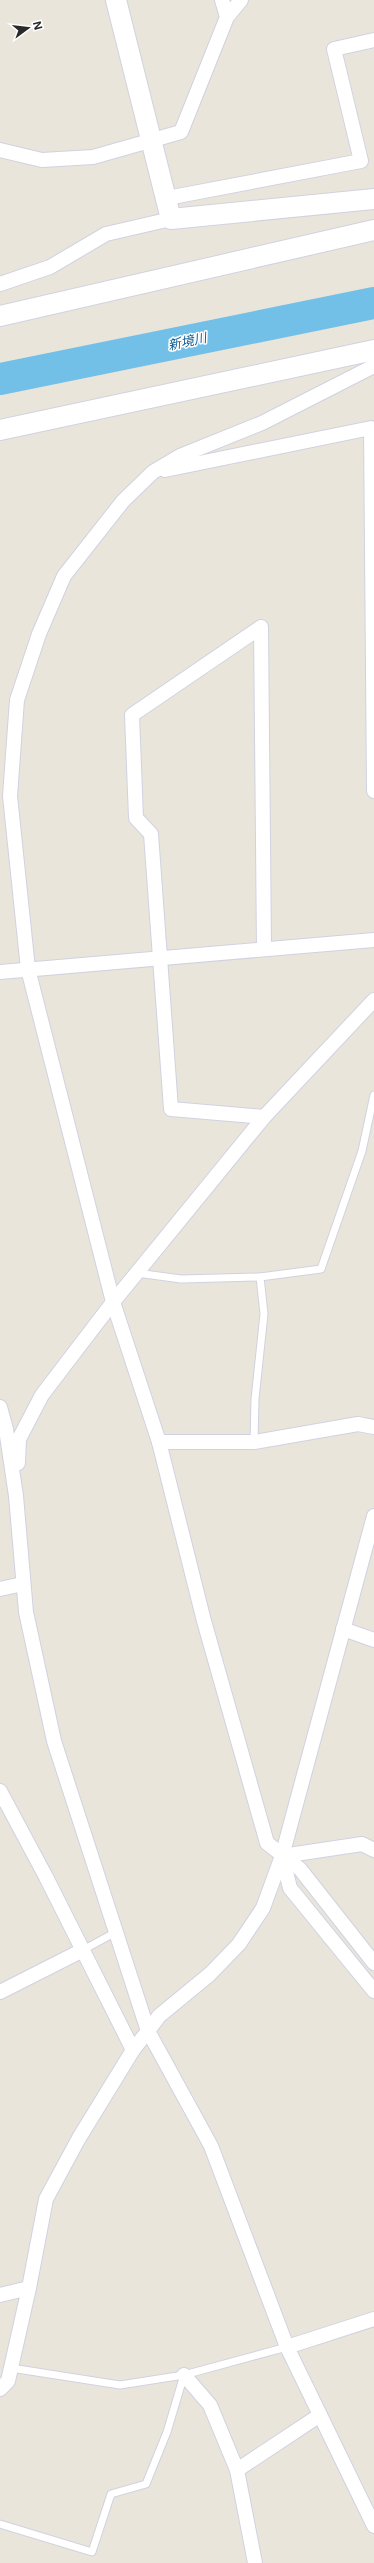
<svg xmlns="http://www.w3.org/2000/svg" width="374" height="2563" viewBox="0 0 374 2563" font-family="Inter,'Noto Sans JP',sans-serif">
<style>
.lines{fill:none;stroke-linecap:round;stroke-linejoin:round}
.river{stroke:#72c0e8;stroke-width:32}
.lane-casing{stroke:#d0d2e1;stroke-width:9}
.street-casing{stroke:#d0d2e1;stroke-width:16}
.secondary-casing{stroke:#d0d2e1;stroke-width:22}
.lane{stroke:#fff;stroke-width:7}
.street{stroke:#fff;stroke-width:14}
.secondary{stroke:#fff;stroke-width:20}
.labels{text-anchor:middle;stroke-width:3;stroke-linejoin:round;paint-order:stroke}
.water-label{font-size:13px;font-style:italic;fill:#135d92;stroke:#fff}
</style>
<rect width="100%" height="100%" fill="#eae5db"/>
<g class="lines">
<path class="river" d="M0,379L374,303"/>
<defs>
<g id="lane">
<path d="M137,1273L181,1279L260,1277"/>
<path d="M254,1442L255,1399L264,1314L260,1277L321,1269L362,1151L374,1095"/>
<path d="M83,1950L116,1932"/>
<path d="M11,2368L120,2385L184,2375"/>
<path d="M0,2524L92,2552L111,2494L146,2484L167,2432L184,2375L287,2347"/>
</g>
<g id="street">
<path d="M222,0L227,17"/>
<path d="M0,150L42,160L93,157L181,132L227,17L241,0"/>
<path d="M167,198L361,161L334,49L374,40"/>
<path d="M0,284L50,267L106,234L171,219"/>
<path d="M374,366L262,423L180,456L153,472L123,501L64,576L39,634L17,700L10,796L28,969L113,1302L159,1442L204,1621L267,1843L300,1869L374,1963"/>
<path d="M165,470L371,428L374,791"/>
<path d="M0,972L374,940"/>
<path d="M264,1117L171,1109L151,834L136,818L132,715L261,627L264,949"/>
<path d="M0,1407L6,1429L16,1496L26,1612L54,1741L148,2031L133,2050L79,2138L46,2199L29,2288L8,2381L0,2389"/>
<path d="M159,1442H254L358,1424L374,1427"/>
<path d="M18,1463L19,1439L42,1395L113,1302L264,1117L374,1000"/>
<path d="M374,1516L282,1856L263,1908L239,1944L210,1974L159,2016L148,2031L211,2146L287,2347L374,2526"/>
<path d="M0,1589L23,1584"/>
<path d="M343,1629L374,1640"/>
<path d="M0,1791L46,1877L133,2050"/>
<path d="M282,1856L290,1888L374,1991"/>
<path d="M282,1856L362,1844L374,1850"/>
<path d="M0,1992L83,1950"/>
<path d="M0,2295L29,2288"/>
<path d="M287,2347L374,2319"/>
<path d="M184,2375L210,2405L237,2470"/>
<path d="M255,2563L237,2470L320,2415"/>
</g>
<g id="secondary">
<path d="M116,0L171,219L374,199"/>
<path d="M0,316L374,230"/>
<path d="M0,430L374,350"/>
</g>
</defs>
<use href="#lane" class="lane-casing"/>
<use href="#street" class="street-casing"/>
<use href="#secondary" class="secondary-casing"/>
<use href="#lane" class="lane"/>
<use href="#street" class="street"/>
<use href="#secondary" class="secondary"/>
</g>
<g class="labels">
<g class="water-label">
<text transform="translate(187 341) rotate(-12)" y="5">新境川</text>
</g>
</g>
<g transform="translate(28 28) rotate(75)" stroke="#ffffff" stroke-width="3" paint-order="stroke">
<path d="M0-3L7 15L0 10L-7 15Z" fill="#292929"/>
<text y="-6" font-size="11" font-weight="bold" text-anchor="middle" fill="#292929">N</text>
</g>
</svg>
